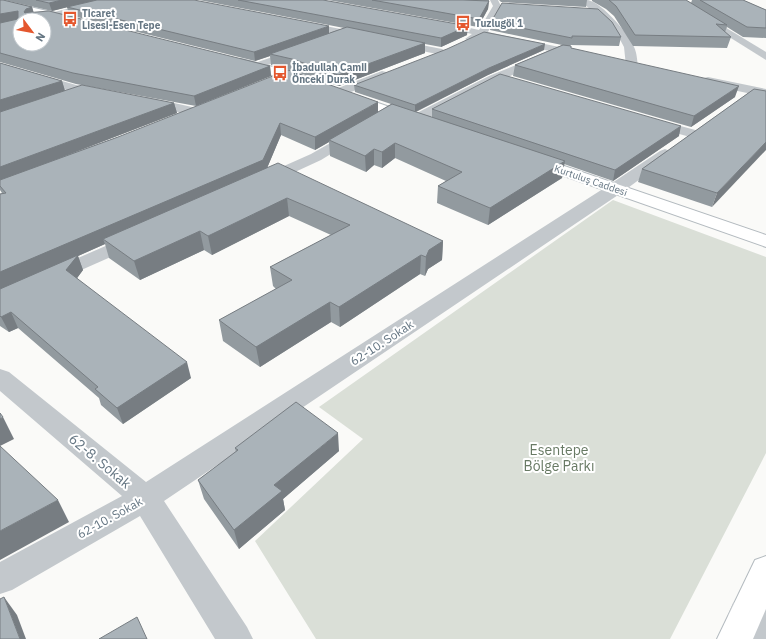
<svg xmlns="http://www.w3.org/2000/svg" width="766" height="639" viewBox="0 0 766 639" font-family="'IBM Plex Sans',sans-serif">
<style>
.green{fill:#dadfd7}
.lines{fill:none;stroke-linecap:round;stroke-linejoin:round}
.secondary-casing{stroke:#b3babf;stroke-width:2}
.street{fill:#c3c8cc;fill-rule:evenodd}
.secondary{fill:#fff;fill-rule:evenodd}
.wall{fill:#929a9f}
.shaded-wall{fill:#777d82}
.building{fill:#aab3b9;stroke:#777d82;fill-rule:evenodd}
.labels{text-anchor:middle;stroke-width:4;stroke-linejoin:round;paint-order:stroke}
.far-poi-label{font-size:10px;font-weight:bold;fill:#657683;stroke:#fff;text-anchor:start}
.far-street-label{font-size:10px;fill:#657683;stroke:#fff}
.street-label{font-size:12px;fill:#657683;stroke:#fff}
.near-park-label{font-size:14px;fill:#687a64;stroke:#fff}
.near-street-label{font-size:14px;fill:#657683;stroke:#fff}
</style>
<rect width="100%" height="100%" fill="#fafaf8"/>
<path class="green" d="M613,200L766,257V453L670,639H316L255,541L363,439L319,407Z"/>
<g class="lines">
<defs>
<g id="secondary">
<path d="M0,0L73,17L75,19L70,22L0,5Z"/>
<path d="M241,59L293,72L314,80L316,83L310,87L237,64L235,62Z"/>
<path d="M349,93L416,116L418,119L416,122H406L345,100L343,97L345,94Z"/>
<path d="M535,156L766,235V247L530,164L527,161L530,158Z"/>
<path d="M766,556V609L753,639H717L755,560Z"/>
</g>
</defs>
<use href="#secondary" class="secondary-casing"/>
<g class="street">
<path d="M103,0H118L117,2L44,20H28L30,18Z"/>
<path d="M490,0H498L501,6L488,32L583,52L588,55L583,58L483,37L470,42L465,39L472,34L435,26L433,24L438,21L479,30L493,6Z"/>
<path d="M579,0C581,0 586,0 588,0C602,3 629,34 634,47C637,53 637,60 638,66L636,68L632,69L626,66L624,47L617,34L606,22Z"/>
<path d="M670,0H680L766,52V60Z"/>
<path d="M300,21L442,49L447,52L442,55L297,26L295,24L297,22Z"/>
<path d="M299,48L303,49L304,51L303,53L256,69L250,66L252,64Z"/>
<path d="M541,55L547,58L545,60L497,82L419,123H409L407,120L409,117L489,76Z"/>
<path d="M0,63L76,85L107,90L109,93L103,97L70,91L0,70Z"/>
<path d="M382,71L386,72L388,75L386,78L341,96L337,97L331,93L333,90Z"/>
<path d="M708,77L766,89V97L704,84L702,81L704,78Z"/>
<path d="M147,97L201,109L203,112L201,115L196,116L142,104L141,101L142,98Z"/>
<path d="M651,118L699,131L701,134L699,137L694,138L646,125L644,122L646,119Z"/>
<path d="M355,129L360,130L362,133L360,136L321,160L269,184L263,186L257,184L255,181L257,178L311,154Z"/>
<path d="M665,149L670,151L673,154L670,157L621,193L164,501L247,627L253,639H215L140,516L12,590L0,594V562L122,496L0,391V369L9,372L146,482L609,185L660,151Z"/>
<path d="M133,234L140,236L142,240L140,244L0,306V292Z"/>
<path d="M745,598L757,603L766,610V639H747L733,627L728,615L733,603Z"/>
</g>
<use href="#secondary" class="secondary"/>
</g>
<g class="wall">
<path d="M0,0L32,7L34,13L270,66L271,76L196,106L76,84L0,62Z"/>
<path d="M4,0H97L329,33L344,28L199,0H323L467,35L441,47L425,44V53L339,86L293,71L271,65L270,56L255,61L69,15L67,7L52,11Z"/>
<path d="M328,0H489L488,9L478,27Z"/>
<path d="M499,0H587L586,7L501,2Z"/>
<path d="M592,0H686L691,3L692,0H743L766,10V38L743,37L727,27L725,32L731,37L727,48L633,46L614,16L606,9L592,1Z"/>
<path d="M491,22L621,37L619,46L570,45L571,48L735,97L691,127L513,76L515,65L562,45L490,30Z"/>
<path d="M544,50L488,75L416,112L432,117V109L679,136L613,181L564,164L562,178L488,225L437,203L438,186L446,181L395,158L382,168L374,165L366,172L330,156L329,142L315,150L281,135L267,168L443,241L442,260L428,269L425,276L420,274L340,327L331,322L260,367L223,341L219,320L276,289L273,286L270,267L331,235L289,216L212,255L204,250L140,280L109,258L105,244L78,256L83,270L77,278L191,378L123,424L101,405L99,398L18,328L9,332L0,326V194L2,193L0,190V63L62,81L65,91L174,103L177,113L65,156L118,137L378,112L391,104L355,92L354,85Z"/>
<path d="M754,89L712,207L638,182L642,169Z"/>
<path d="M235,448L339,451L283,499L285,510L239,549L204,499L198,480L236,452Z"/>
</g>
<g class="shaded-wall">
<path d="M62,0H97L52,11L49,3Z"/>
<path d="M489,1L488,9L478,27L479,19Z"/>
<path d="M32,7L34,15L26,20L24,12L26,9Z"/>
<path d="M18,11L21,19L0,23V14Z"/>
<path d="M329,26V34L270,54V56L255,61L254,52Z"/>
<path d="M468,26L467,35L441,47V38Z"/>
<path d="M425,43V53L339,86L338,75Z"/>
<path d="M545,44L544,50L488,75L415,112V105L489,68Z"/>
<path d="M270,66L271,76L196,106L194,96Z"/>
<path d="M62,81L65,91L0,112V100Z"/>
<path d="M739,86L735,97L691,127L694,116Z"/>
<path d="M378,102V113L329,140V142L315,150V137Z"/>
<path d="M174,103L177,113L0,181V167Z"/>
<path d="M280,123L281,135L265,173L103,239L105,244L78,256L83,270L72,285L0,290V272Z"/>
<path d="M681,126L679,136L613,181L615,170Z"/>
<path d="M766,142V150L712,207L717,193Z"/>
<path d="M395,143V158L382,168V152Z"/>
<path d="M374,149V165L366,172L365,156Z"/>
<path d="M565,161L562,178L488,225L490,208Z"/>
<path d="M287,198L289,216L212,255L208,236Z"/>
<path d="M200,231L204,250L140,280L134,261Z"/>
<path d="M443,241L442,260L428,269L425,276L426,257L429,250Z"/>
<path d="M421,255L420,274L340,327L339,307Z"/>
<path d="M330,302L331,322L260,367L256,347Z"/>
<path d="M11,312L18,328L9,332L1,317Z"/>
<path d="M187,362L191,378L123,424L117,408Z"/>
<path d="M3,417L14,439L0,446V419Z"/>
<path d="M338,433L339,451L283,499L285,510L239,549L234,530L274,485Z"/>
<path d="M58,500L69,522L0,560V531Z"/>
<path d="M4,597L17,615L26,639H20Z"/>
</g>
<g class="building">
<path d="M0,0H3L32,7L26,9L24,12L25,13L49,11L270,66L194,96L73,73L0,53V23L18,19V11L0,14ZM20,20H44V44H20Z"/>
<path d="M36,0H62L49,3Z"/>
<path d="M97,0H194L329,26L254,52L67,7Z"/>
<path d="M238,0H323L468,26L441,38Z"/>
<path d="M372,0H463L489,1L479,19Z"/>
<path d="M609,0H686L727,25L716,24L731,37L635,35L616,6Z"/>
<path d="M700,0H743L766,10V28L747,27Z"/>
<path d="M502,3L598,9L612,22L621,37L572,36V38L491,22Z"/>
<path d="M347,27L425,43L338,75L292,59L270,54Z"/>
<path d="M484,32L545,44L489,68L415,105L354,85L447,49Z"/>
<path d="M563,45L571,46V48L739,86L694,116L515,65Z"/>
<path d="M0,63L62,81L0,100Z"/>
<path d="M288,70L378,102L315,137L280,123L263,160L0,272V194L6,193L0,186V180L118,137Z"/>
<path d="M500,74L681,126L615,170L432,109Z"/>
<path d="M82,85L174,103L0,167V112Z"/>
<path d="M754,89L766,91V142L717,193L642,169Z"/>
<path d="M392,104L565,161L490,208L438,186L462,172L395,143L382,152L374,149L365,156L329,140Z"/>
<path d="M278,163L443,241L429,250L426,257L421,255L339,307L330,302L256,347L219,320L292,280L270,267L350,225L287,198L208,236L200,231L134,261L103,239Z"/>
<path d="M78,255L66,270L187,362L117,408L95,389L98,387L11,312L1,317L0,316V289Z"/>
<path d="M296,402L338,433L274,485L282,491L234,530L198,480L238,450L235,448Z"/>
<path d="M0,413L3,417L0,419Z"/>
<path d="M0,446L58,500L0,531Z"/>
<path d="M4,597L20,639H0V599Z"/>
<path d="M137,617L147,639H99Z"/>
</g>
<defs>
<symbol id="bus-bare" viewBox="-9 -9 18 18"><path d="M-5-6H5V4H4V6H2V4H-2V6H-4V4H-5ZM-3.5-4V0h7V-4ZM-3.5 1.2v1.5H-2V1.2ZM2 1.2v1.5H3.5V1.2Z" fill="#e4572e" stroke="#fff" stroke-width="2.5" paint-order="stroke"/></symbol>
</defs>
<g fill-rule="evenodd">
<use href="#bus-bare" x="59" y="8" width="22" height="22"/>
<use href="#bus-bare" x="452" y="12" width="22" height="22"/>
<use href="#bus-bare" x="269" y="62" width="22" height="22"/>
</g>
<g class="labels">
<g class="far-poi-label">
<text x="82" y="17">Ticaret<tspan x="82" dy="12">Lisesi-Esen Tepe</tspan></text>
<text x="475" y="27">Tuzlugöl 1</text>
<text x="292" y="71">İbadullah Camii<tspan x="292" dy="12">Önceki Durak</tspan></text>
</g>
<g class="far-street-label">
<text transform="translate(591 180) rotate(19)" y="4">Kurtuluş Caddesi</text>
</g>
<g class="street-label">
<text transform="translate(382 343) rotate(-33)" y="4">62-10. Sokak</text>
<text transform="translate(110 518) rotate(-29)" y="4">62-10. Sokak</text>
</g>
<g class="near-park-label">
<text x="559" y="455">Esentepe<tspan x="559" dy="16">Bölge Parkı</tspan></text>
</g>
<g class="near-street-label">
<text transform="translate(100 461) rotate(40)" y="5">62-8. Sokak</text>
</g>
</g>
<g transform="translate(32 32) rotate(122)"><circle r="19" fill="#ffffff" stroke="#c1c8cd"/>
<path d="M0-3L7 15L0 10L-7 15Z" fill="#e4572e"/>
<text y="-6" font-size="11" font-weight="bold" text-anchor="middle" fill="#657683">N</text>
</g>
</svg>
